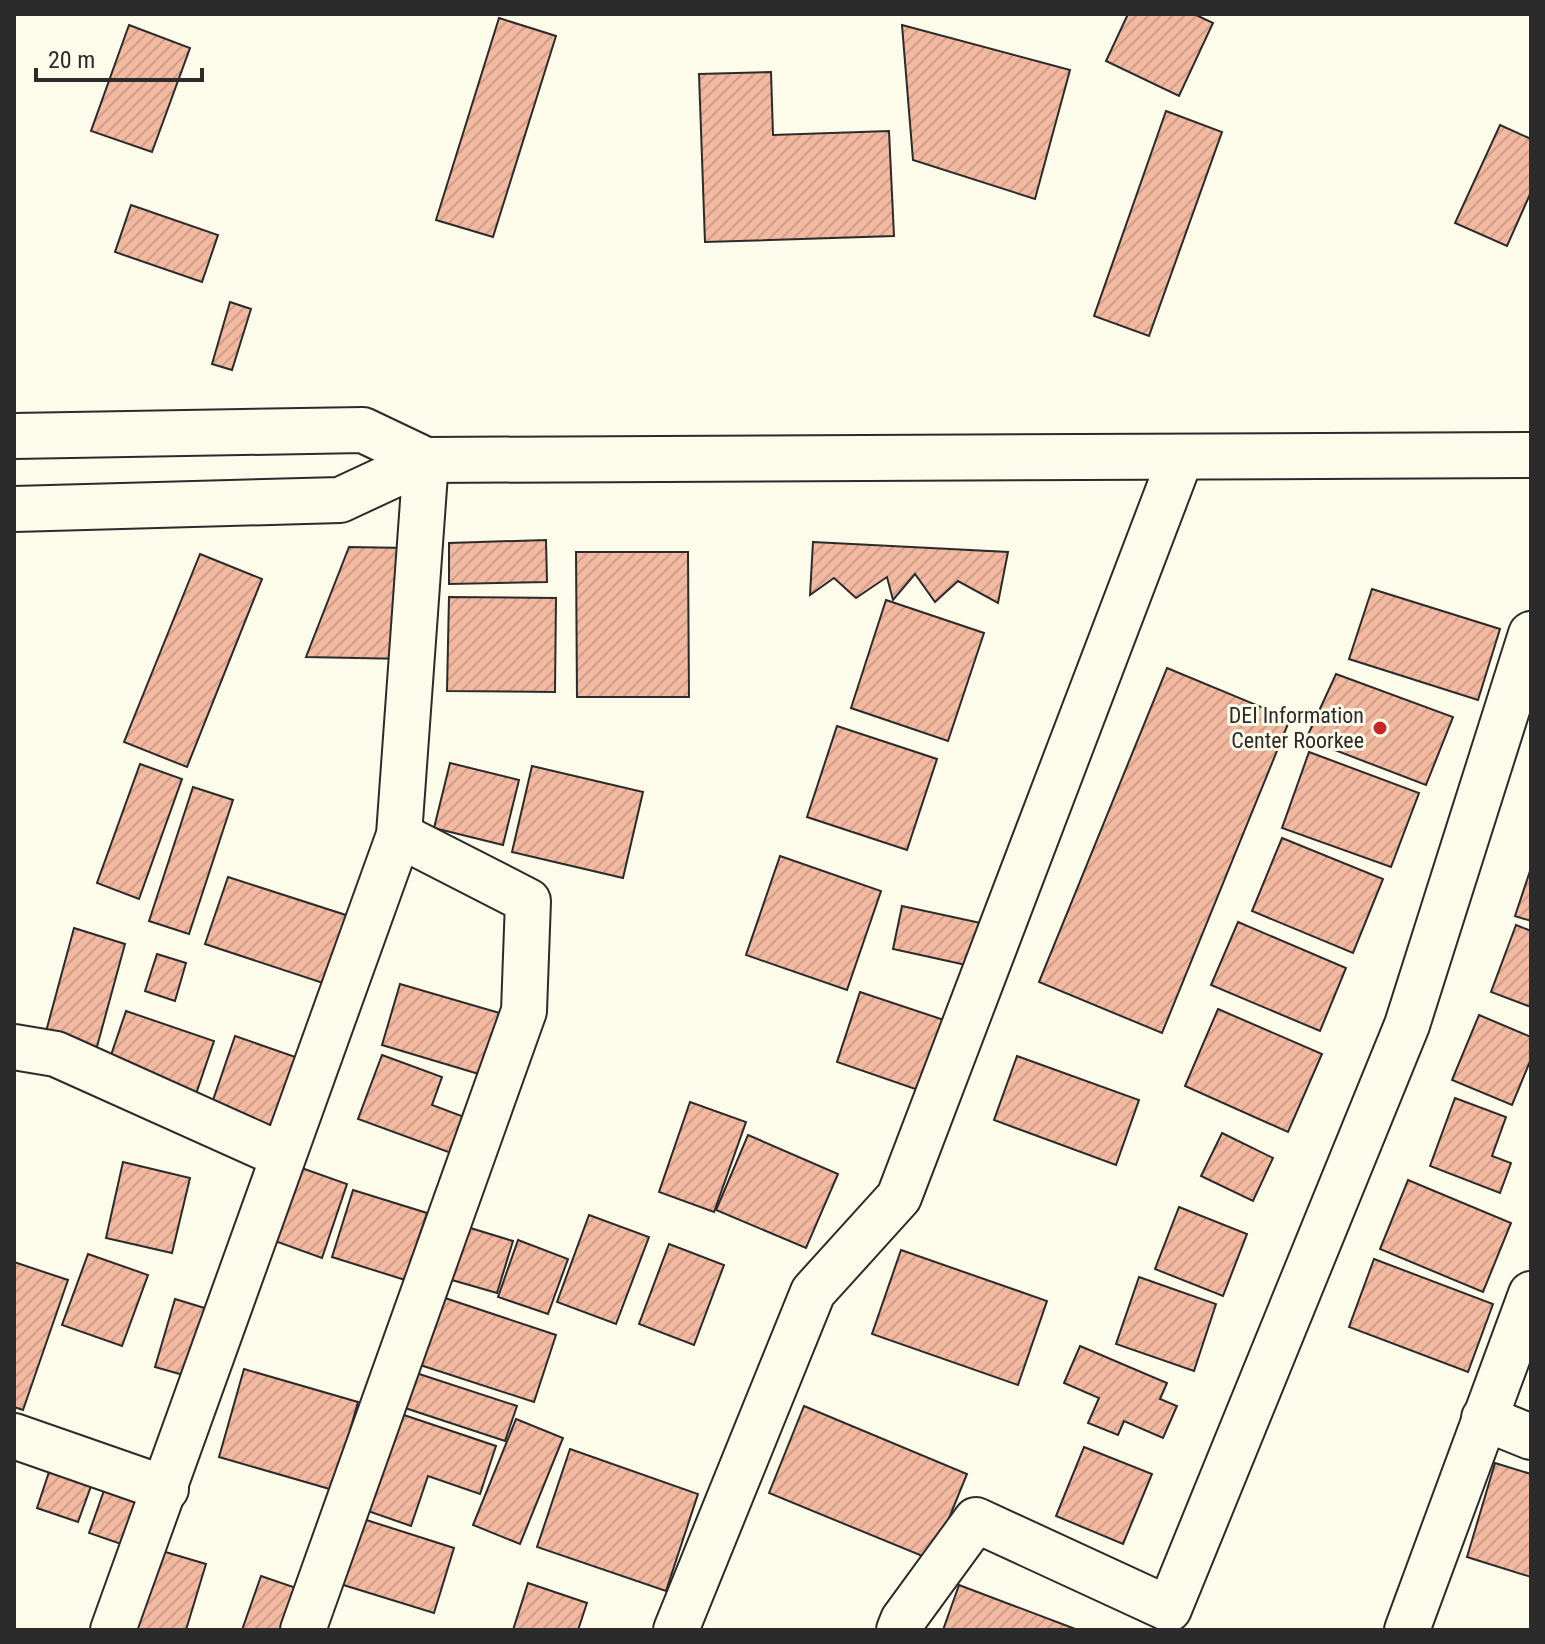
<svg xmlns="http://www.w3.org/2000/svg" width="1545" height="1644" viewBox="0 0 1545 1644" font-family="'Roboto Condensed',sans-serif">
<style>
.building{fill:url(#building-hatch);stroke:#2b2b2b;stroke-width:2}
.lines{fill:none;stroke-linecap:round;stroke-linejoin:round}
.minor-casing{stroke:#2b2b2b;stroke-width:48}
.major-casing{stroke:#2b2b2b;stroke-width:48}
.minor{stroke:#fdfbea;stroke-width:44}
.major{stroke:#fdfbea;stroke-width:44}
.poi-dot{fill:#c62828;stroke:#fdfbea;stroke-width:3}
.labels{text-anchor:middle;stroke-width:6;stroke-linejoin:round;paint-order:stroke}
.poi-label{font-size:22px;fill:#2b2b2b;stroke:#fdfbea;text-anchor:end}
</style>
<defs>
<pattern id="building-hatch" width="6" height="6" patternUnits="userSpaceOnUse" patternTransform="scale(2)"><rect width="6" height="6" fill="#f2b8a0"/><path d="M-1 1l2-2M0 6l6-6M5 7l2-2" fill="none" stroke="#d09e8a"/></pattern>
</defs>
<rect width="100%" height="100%" fill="#fdfbea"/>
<g class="building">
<path d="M1128,14H1194L1213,23L1179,96L1106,61Z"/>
<path d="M499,18L556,36L493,237L436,220Z"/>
<path d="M129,25L190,48L152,152L91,131Z"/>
<path d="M902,25L1070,70L1035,199L913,160Z"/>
<path d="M771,72L773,135L889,131L894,236L705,242L699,74Z"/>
<path d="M1166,111L1222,132L1149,336L1094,316Z"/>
<path d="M1500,125L1531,139V192L1507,246L1455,223Z"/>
<path d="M131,205L218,235L202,282L115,252Z"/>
<path d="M230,302L251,309L232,370L212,364Z"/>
<path d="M546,540L547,582L449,584V543Z"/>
<path d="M813,542L1008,552L998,603L958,581L935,602L915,574L893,600L887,577L856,598L834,578L810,595Z"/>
<path d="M349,547L408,548L407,659L306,657Z"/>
<path d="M576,552H688L689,697H577Z"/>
<path d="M200,554L262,579L187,767L124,742Z"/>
<path d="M1372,589L1500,629L1478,700L1349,659Z"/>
<path d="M449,597L556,598L555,692L447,691Z"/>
<path d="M886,600L984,633L948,741L851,708Z"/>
<path d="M1167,668L1290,719L1162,1033L1039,982Z"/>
<path d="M1336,674L1453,717L1426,785L1306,739Z"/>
<path d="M837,726L937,759L907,850L807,817Z"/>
<path d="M1309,752L1419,793L1391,867L1282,828Z"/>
<path d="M450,763L519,780L503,845L434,828Z"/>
<path d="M140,764L182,779L139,899L97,883Z"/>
<path d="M532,766L643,792L623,878L512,852Z"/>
<path d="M193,787L233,800L189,934L149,921Z"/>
<path d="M1282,838L1383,879L1353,953L1252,911Z"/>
<path d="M780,856L881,891L847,990L746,955Z"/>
<path d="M1531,868V921L1515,916Z"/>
<path d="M228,877L352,917L329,985L205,944Z"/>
<path d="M902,906L990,925L980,968L893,949Z"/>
<path d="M1238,922L1346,968L1320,1031L1211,985Z"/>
<path d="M1516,925L1531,931V1007L1491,992Z"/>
<path d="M74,928L125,944L95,1054L44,1039Z"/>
<path d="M157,954L186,963L175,1001L145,991Z"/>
<path d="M400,984L510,1016L492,1078L382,1045Z"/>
<path d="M860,992L947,1021L924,1092L837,1062Z"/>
<path d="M1218,1009L1322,1054L1288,1132L1185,1086Z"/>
<path d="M126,1011L214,1041L196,1094L108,1064Z"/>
<path d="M1479,1015L1531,1037V1059L1512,1105L1452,1080Z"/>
<path d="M235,1036L307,1061L284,1131L211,1106Z"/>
<path d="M382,1055L442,1077L432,1105L475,1121L462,1157L358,1119Z"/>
<path d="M1017,1056L1139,1100L1116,1165L994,1120Z"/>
<path d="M1455,1098L1506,1117L1492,1156L1511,1163L1500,1193L1430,1166Z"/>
<path d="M690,1102L746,1122L714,1212L659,1192Z"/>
<path d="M1222,1133L1273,1158L1253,1201L1201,1176Z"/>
<path d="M748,1135L838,1174L806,1248L716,1210Z"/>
<path d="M123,1162L190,1178L172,1253L106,1238Z"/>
<path d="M296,1166L347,1184L322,1258L272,1240Z"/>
<path d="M1408,1180L1511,1223L1483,1292L1380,1249Z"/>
<path d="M353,1190L427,1213L405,1280L332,1257Z"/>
<path d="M1179,1207L1247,1234L1223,1296L1155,1269Z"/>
<path d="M589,1215L649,1237L616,1324L557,1302Z"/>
<path d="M454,1223L513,1241L497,1293L438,1276Z"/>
<path d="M518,1240L568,1259L548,1314L498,1297Z"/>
<path d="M669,1244L724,1265L694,1345L639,1324Z"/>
<path d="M901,1250L1047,1301L1018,1385L872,1334Z"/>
<path d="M88,1254L148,1275L122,1346L62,1325Z"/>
<path d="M1374,1259L1493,1304L1468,1372L1349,1327Z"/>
<path d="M14,1262L68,1280L23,1410L14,1407Z"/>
<path d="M1139,1277L1216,1304L1194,1371L1116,1344Z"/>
<path d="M433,1294L556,1335L534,1402L411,1362Z"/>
<path d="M175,1299L221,1313L201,1380L155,1367Z"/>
<path d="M1080,1346L1167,1383L1160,1399L1177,1406L1163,1438L1124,1421L1118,1435L1088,1423L1099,1398L1064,1383Z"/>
<path d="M244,1369L358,1402L333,1490L219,1457Z"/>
<path d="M407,1370L517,1406L505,1441L396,1405Z"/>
<path d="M804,1406L967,1474L932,1560L769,1493Z"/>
<path d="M395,1412L496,1446L480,1494L428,1476L411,1526L362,1509Z"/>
<path d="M516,1419L563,1438L520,1544L473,1525Z"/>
<path d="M1084,1447L1152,1474L1123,1544L1056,1516Z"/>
<path d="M570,1449L698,1494L666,1591L537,1547Z"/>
<path d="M53,1460L95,1475L78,1522L37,1508Z"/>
<path d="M1495,1463L1531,1474V1577L1467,1557Z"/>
<path d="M107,1482L145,1495L127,1546L89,1533Z"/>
<path d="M357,1517L454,1548L434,1613L337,1583Z"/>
<path d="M162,1551L206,1564L186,1630H137Z"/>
<path d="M261,1576L305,1591L291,1630H242Z"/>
<path d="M528,1583L587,1603L578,1630H513Z"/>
<path d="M959,1585L1078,1630H943Z"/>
</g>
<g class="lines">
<defs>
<g id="minor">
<path d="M14,1047L56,1054L283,1156"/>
<path d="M1484,1418L1531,1437"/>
<path d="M14,1436L166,1489"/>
<path d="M113,1630L399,835L426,460"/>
<path d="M303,1630L524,1011L528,901L399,835"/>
<path d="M676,1630L813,1292L899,1197L1181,457"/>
<path d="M899,1630L903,1620L976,1520L1169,1609L1407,1025L1531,634"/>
<path d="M1407,1630L1531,1294"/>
</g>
<g id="major">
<path d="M14,436L363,430L426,460"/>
<path d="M14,509L340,500L426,460L1531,455"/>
</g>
</defs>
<use href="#minor" class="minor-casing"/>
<use href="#major" class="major-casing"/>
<use href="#minor" class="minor"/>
<use href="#major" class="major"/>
</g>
<circle class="poi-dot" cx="1380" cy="728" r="8"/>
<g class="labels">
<g class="poi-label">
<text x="1364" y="723">DEI Information<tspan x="1364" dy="25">Center Roorkee</tspan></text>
</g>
</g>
<rect width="1545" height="1644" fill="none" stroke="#2b2b2b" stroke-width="32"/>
<path d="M36 68v12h166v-12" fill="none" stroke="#2b2b2b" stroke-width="4"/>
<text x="48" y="68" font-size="24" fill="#2b2b2b" stroke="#fdfbea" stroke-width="6" paint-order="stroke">20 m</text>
</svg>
